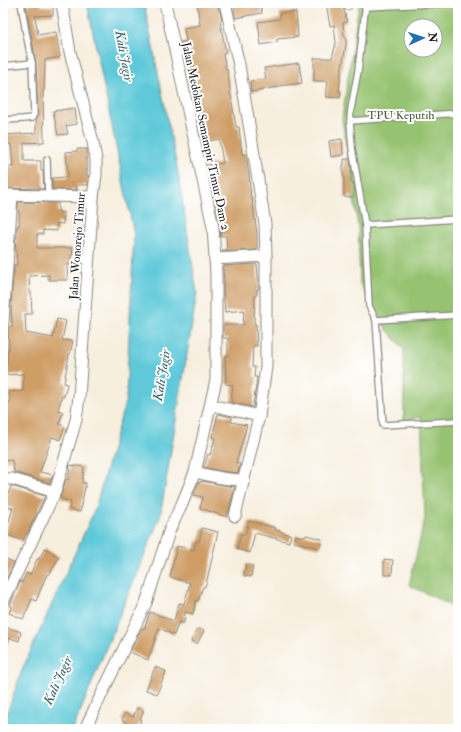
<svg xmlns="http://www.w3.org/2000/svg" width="461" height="732" viewBox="0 0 461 732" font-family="'IM FELL Double Pica',serif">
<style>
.green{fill:#96c371;stroke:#597046;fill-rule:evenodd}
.water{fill:#5fc9d9;stroke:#3e727a}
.building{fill:#cf9e66}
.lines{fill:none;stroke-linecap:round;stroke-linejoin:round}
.service-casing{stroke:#8a867d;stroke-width:8}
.minor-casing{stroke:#8a867d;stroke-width:13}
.service{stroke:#fff;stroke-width:5.5}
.minor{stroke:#fff;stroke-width:11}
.labels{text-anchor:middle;stroke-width:4;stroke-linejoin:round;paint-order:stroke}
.park-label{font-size:12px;fill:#4d5f3e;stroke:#fff}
.street-label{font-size:12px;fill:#1c1c1c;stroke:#fff}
.water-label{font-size:13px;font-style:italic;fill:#376168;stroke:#fff}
</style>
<rect width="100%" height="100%" fill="#fff"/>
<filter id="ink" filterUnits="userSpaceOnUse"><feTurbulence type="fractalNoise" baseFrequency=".025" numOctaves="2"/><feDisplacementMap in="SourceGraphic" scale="8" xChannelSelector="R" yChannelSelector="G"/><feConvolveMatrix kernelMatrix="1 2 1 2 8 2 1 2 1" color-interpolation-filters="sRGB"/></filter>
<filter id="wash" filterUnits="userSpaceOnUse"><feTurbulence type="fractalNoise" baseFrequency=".012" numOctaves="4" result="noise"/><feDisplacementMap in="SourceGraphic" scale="16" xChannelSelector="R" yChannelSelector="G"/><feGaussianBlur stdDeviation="0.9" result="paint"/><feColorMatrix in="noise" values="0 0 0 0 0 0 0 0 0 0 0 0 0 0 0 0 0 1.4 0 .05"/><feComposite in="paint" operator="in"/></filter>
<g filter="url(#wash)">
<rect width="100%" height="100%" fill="#f7efde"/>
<path class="green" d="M359,3H458V609L409,585L425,518L421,417L404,421V349L387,330L360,284L358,225L342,119ZM411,26H435V50H411Z"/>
<path class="water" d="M87,3H144L177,167L197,293L160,517L73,729H3V725L22,670L95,509L126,399L134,235Z"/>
<g id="blocks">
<g class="building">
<path d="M35,3H41V6H53V15L35,16L38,35L56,32L60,57L45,60L44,91H43L44,142L24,143V161H41V171H43L44,189L3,188V170H8V167H13L11,144L3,145V135L36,133V120L38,114L36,63L26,5Z"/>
<path d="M197,3H218L219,11H220L222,20L220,21L226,53L223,54L226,69H227L234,115L236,127H239L242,154H246L249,176L251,197H252L257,234V250L223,252L222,250H227L226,236H221L219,221L210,174H209L207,165L223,163L219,139L203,142L201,134L205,133L201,118L200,119L198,110H196L191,84L185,59L181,42H186L184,28L200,25Z"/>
<path d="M234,3H260L262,13L236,18L234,9L235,8Z"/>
<path d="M326,3H340L341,7L344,10L347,22L343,23L344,37H346V45L341,72L339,91H341L340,98L326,97L328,81H314V58H332L336,43L334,25L330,26Z"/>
<path d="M296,12L298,37L277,39V42L261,45L258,22L280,19V13Z"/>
<path d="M299,63L302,83L279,86L280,87L264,89V90L251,92L250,81L266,79L264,68Z"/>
<path d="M75,108L77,124L66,126L68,134L58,135L53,111Z"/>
<path d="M342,139L343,155L331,157L329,141Z"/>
<path d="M77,149H87V176H89L88,185H76L77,190L52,189V178L68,177L66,152L77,151Z"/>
<path d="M344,159H350L351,166V183H354V197H344V176H343V165H344Z"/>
<path d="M18,202L58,203V212L64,213L63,224L57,223V231L43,230V234H37V248H72L73,255H71V265H67L68,280H49V275L29,276L30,292H31L32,314H25L26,333L53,338L57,319L66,321L62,340L73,341L70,354H69L64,383L67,384L64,397L62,396L58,410L63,412L59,424L65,427L60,440L52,437L40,472L53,475L50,483L14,472L12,460L3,461V414H5L4,403L10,402L9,392L23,391L24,374L5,375L4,364H7V350H9L8,327L12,326L11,307L13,276L14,275V265H17L16,249H15L16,237H17V226H19V211H18Z"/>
<path d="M257,264L259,289H257V295H255L254,324H256L257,346H253L252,367H255L254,377H257L253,407L231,402L233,385L226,384L225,356H228V338H223V325H243L244,310L225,312L223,288V283H224L223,266Z"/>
<path d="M218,414L232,417L231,422L247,425L236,463L240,464L238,473L220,471L204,467L208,454L210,455L215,438L212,437Z"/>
<path d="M70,465L84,467L82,483H86L81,505H82L80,512L69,509L71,502L60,498L66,479L68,480Z"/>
<path d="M201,481L235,487L227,517L200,508L203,497L194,495L198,482L200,483Z"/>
<path d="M11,486L45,496L27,534L26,533L23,541L5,534L13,508L3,505V491L9,493Z"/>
<path d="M249,521L276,528L275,530L281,531V532L291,535L289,542L255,533L250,553L237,549L241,534L245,535Z"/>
<path d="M202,528L218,532L207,580L205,587H203L198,601L196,600L193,614L185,612L184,623L179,622L174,635L159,628L148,660L130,652L142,628L144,629L150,612L174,621L179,603L184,604L190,583L170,577L177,546L194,550L196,541L199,542Z"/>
<path d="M296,535L305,537L306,535L322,539L320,548L294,542Z"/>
<path d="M45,548L59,557L49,575L47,574L36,601L32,599L23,619L9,613L12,606L10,605L20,582L22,583L26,573L30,575L37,559H39Z"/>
<path d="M3,557L14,563L3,586Z"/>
<path d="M384,559L393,560L392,575H384Z"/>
<path d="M246,564L253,566L251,577L244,576Z"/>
<path d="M3,626L21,632L19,641L10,638L3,652Z"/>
<path d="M197,629H200L204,631L197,644L191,641Z"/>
<path d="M155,667L166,671L157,694L146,690Z"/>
<path d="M137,708L143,710V713L140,720L141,721L137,729H123L126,722L122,720L125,713L133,717Z"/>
</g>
</g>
</g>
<g filter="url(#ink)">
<use href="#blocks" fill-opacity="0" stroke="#8a867d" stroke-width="1"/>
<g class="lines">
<defs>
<g id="service">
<path d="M366,3L358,71L351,109L350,121L352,148L365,225L369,306L376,320L383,425L458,421"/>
<path d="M365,7L452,3"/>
<path d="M3,66L32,63"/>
<path d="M3,120L23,119L32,118L34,114L32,63L26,33L21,3"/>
<path d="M350,121L458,113"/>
<path d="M47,160L48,196"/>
<path d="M365,225L458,219"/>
<path d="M376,320L458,315"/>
</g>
<g id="minor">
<path d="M225,3L239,65L251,136L265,224L266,256V367L259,416L235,516"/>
<path d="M347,3V4"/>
<path d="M3,195L93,197"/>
<path d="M215,259L266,256"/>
<path d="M3,322L12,195"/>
<path d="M211,405L259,416"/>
<path d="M195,472C211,476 227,480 244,480"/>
<path d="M3,479H12L55,492"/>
<path d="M3,602L55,492L76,420L79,397L93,197L96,175V160L93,142L70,52L62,3"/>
<path d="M85,729L93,712L146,603L170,529L182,504L195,472L216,380V274L213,227L165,3"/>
</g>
</defs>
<use href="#service" class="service-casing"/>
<use href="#minor" class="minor-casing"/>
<use href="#service" class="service"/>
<use href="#minor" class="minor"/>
</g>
</g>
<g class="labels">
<g class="park-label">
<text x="401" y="119">TPU Keputih</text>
</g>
<g class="street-label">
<text transform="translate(206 136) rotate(78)" y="4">Jalan Medokan Semampir Timur Dam 2</text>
<text transform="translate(77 246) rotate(-86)" y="4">Jalan Wonorejo Timur</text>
</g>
<g class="water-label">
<text transform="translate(125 56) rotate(79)" y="5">Kali Jagir</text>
<text transform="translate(161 375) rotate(-81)" y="5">Kali Jagir</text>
<text transform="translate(57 680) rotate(-66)" y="5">Kali Jagir</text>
</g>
</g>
<rect width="461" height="732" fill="none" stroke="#fff" stroke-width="16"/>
<g transform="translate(423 38) rotate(87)"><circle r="19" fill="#ffffff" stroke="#a4a4a4"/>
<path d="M0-3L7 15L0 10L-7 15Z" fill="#1f6fb2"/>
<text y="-6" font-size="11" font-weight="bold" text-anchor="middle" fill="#1c1c1c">N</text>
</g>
</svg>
